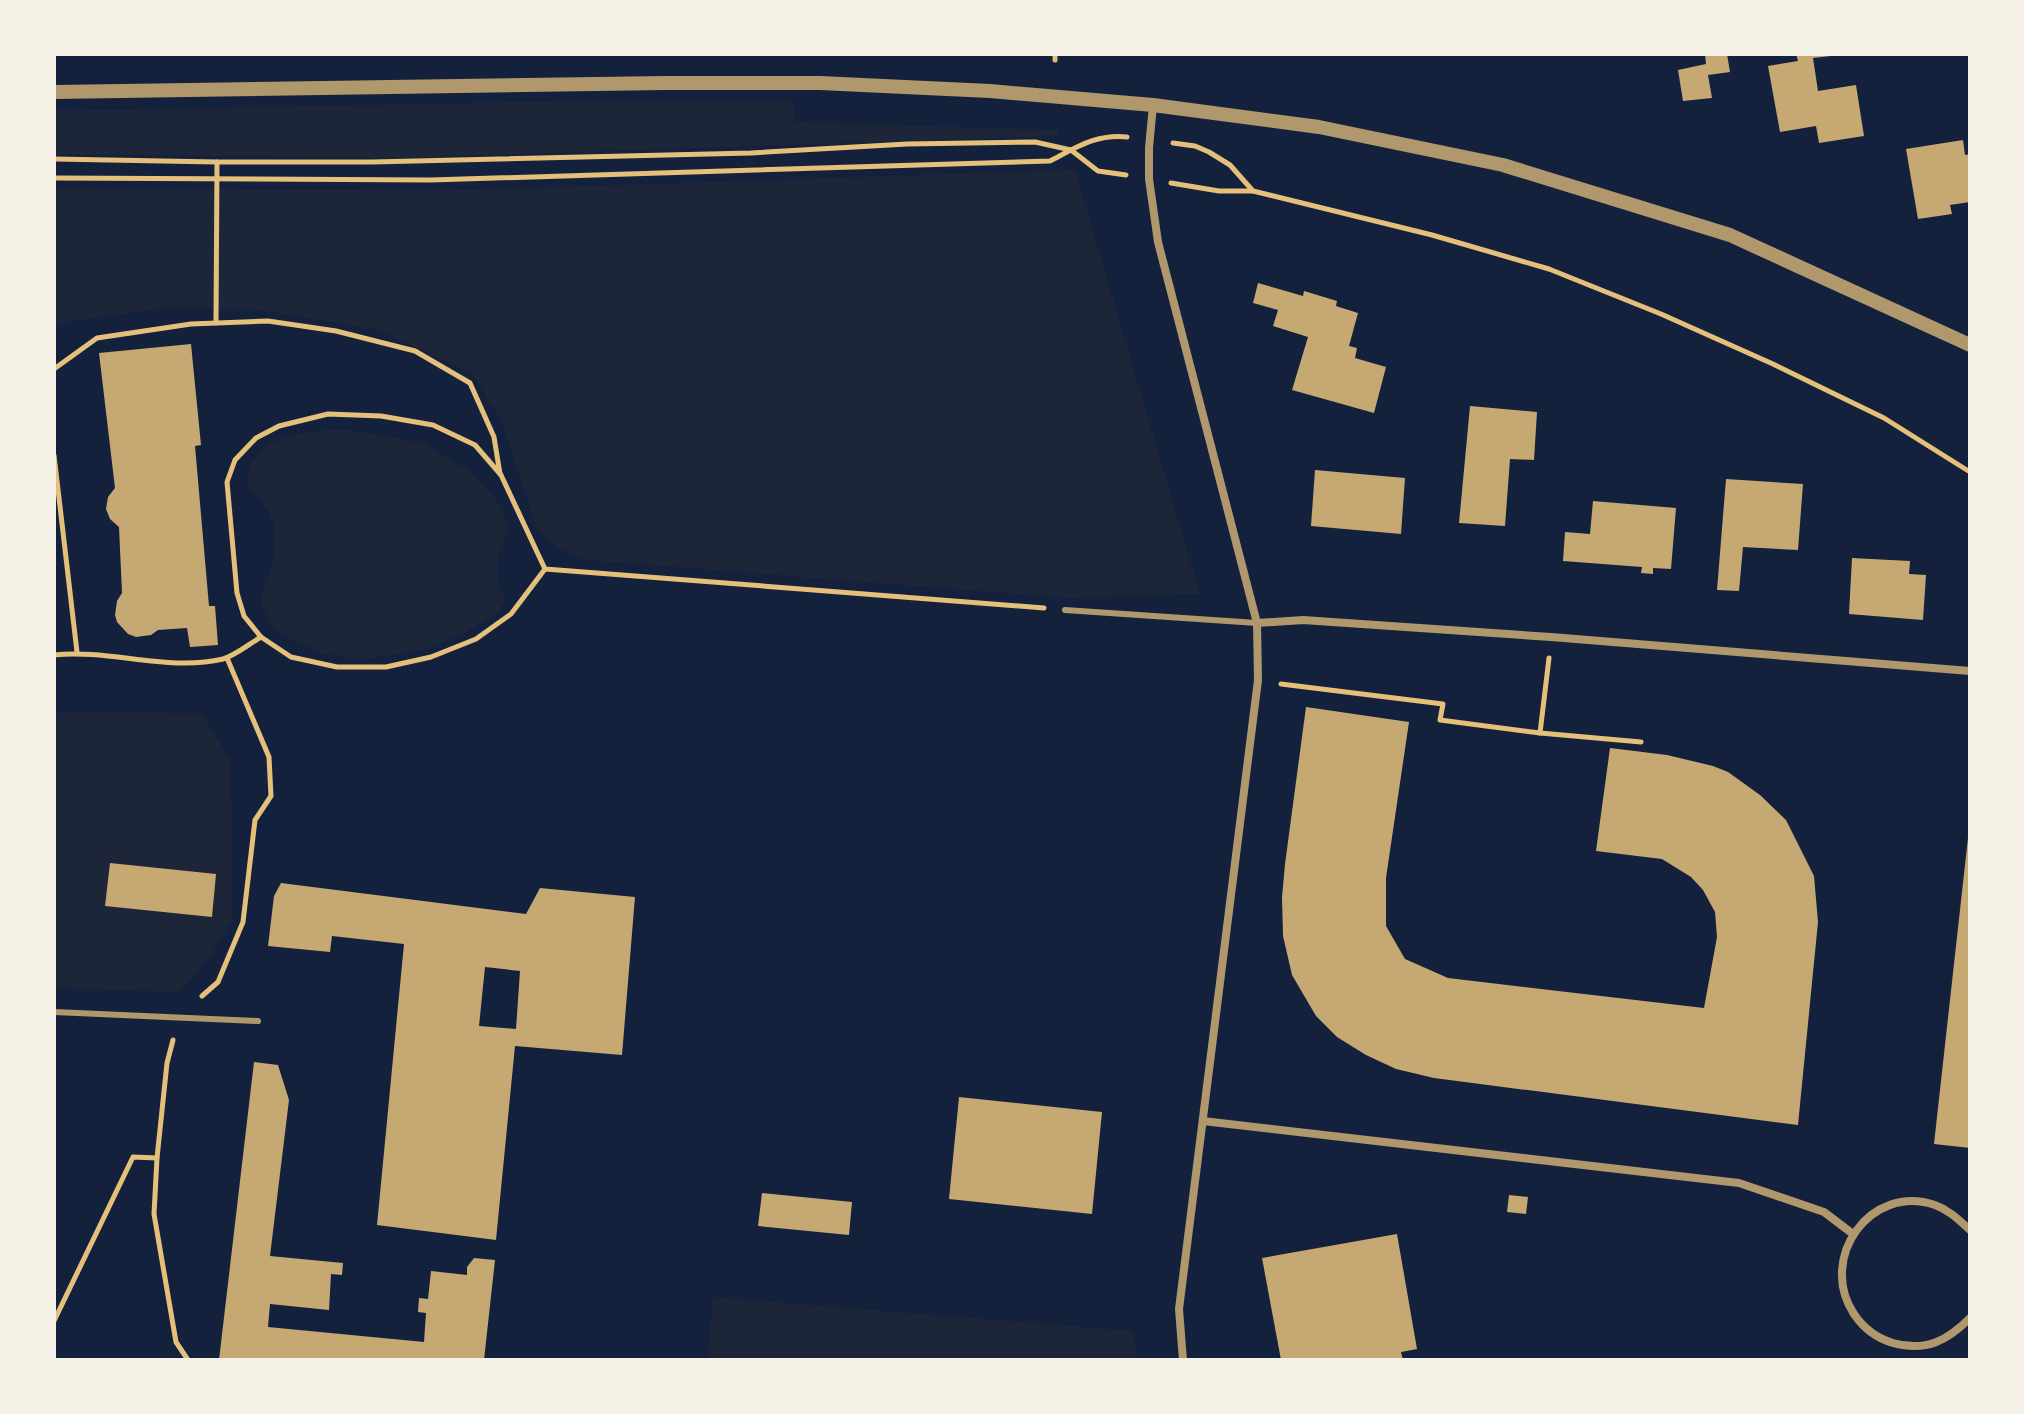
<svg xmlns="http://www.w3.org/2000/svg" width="2024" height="1414" viewBox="0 0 2024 1414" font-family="Ubuntu,sans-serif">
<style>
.green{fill:#1d2539}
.building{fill:#c6a872;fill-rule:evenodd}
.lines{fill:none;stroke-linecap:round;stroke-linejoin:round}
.path{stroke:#e5c07b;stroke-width:5}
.service{stroke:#b1986c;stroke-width:6}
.minor{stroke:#b1986c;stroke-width:8}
.tertiary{stroke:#b1986c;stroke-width:14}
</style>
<rect width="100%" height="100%" fill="#14213d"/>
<g class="green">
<path d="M625,100L794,101L795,122L1057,130L1058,136L397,158L54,154V111Z"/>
<path d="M1075,170L1200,594L1067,598L588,560L560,549L536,528L501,419L471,373L379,330L255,309L165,308L74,321L54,328V188L430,191Z"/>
<path d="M343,429L423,443L469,470L499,503L510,527L499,553L497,580L506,600L497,613L465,633L427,649L363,660L320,653L282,635L268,622L260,597C270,574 279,549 273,523C269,510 257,496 248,486C248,481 247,473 250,468C265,431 310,433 343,429Z"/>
<path d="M54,712L201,713L231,761L232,920L210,957L180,992L54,988Z"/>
<path d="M713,1297L1134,1331L1138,1360H707Z"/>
</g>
<g class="building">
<path d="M1705,54H1727L1730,72L1708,75L1712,98L1683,101L1678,70L1706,64Z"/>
<path d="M1796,54H1831V56L1813,58L1818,91L1856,85L1864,136L1819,143L1816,126L1780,132L1768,66L1798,61Z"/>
<path d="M1963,140L1965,155L1970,154V202L1950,205L1952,214L1918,219L1906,149Z"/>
<path d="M1258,283L1303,296L1304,291L1337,301L1336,306L1358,313L1349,346L1357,348L1355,358L1386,367L1374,413L1292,390L1308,337L1273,326L1278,310L1253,303Z"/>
<path d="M191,344L201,445L195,446L209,606H215L218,645L190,647L187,628L158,630L151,635L136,637L128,634L117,622L115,615L117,601L122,593L119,527L110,519L106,509L108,497L115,488L99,353Z"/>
<path d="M1470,406L1537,412L1534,460L1510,459L1505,526L1459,523Z"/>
<path d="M1315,470L1405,478L1401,534L1311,526Z"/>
<path d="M1726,479L1803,484L1798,550L1743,547L1739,591L1717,590Z"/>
<path d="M1593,501L1676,508L1671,569L1653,568V574L1641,573L1642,567L1563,561L1565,532L1590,534Z"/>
<path d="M1852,558L1910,561L1909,574L1926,575L1923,620L1849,614Z"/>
<path d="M1306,707L1409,722L1386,878V926L1405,959L1448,978L1704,1008L1717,937L1715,912L1703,890L1691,877L1662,859L1596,851L1610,748L1667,755L1713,766L1728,772L1760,795L1786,820L1814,876L1818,922L1798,1125L1434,1078L1396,1069L1366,1055L1337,1037L1316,1016L1292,975L1283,936L1282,897L1285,864Z"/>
<path d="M1968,838H1970V1148L1934,1144Z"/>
<path d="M110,863L216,874L212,917L105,906Z"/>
<path d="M281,883L526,914L540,888L635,897L622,1055L515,1046L496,1240L377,1225L404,944L332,936L330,952L268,946L274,896ZM485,967L520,971L516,1029L479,1026Z"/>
<path d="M254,1062L278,1065L289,1100L270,1256L343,1263L342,1275L331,1274L329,1310L270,1304L268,1327L424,1342L426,1313L418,1312L419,1298L428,1299L431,1271L467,1275V1267L474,1258L495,1260L484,1360H219Z"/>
<path d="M959,1097L1102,1112L1092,1214L949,1199Z"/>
<path d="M762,1193L852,1202L849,1235L758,1226Z"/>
<path d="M1509,1195L1528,1197L1526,1214L1507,1212Z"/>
<path d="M1397,1234L1417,1349L1401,1352L1403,1360H1281L1262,1258Z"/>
</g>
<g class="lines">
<g class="path">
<path d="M1055,54V60"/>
<path d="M1173,143L1195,146L1209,152L1230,165L1253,191L1432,235L1549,269L1661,314L1773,364L1884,418L1970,472"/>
<path d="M54,159L217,162H372L751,153L907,144L1035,142L1071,150L1098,171L1126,175"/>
<path d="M54,178L431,180L1050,161C1077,147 1096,134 1127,137"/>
<path d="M1171,183L1219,191H1252"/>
<path d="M216,323L217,162"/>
<path d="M54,369L97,338L191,324L268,321L336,331L415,351L470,383L494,437L500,474"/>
<path d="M54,455L77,652"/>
<path d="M545,569L511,614L476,639L431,657L386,667H337L291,657L261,637L244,616L237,593L227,482L235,460L256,438L279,426L328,414L381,416L433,425L475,445L501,475L545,569L1044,608"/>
<path d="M54,655C110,649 168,672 223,659C236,655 249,644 261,637"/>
<path d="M1549,658L1540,733L1641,742"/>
<path d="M1281,684L1443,704L1440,720L1540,733"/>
<path d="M202,996L218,982L243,922L255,820L271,796L269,757L227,658"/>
<path d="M173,1040L167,1063L157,1158L154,1214L176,1342L188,1360"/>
<path d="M54,1321L133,1157L157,1158"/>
</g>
<g class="service">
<path d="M1065,610L1257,623"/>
<path d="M54,1012L258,1021"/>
</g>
<g class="minor">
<path d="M1153,105L1149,148V179L1158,242L1257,623L1258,680L1179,1309L1183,1360"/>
<path d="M1257,623L1303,620L1551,637L1970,671"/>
<path d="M1203,1121L1739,1183L1824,1212L1853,1234"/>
<path d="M1970,1230C1959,1220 1949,1210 1935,1205C1871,1183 1817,1258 1854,1314C1864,1329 1876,1338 1893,1343C1926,1352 1947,1341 1970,1318"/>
</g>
<path class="tertiary" d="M54,92L665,83H820L990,91L1153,105L1319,127L1503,165L1730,235L1970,345"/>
</g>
<rect width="2024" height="1414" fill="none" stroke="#f6f1e7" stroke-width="112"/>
</svg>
